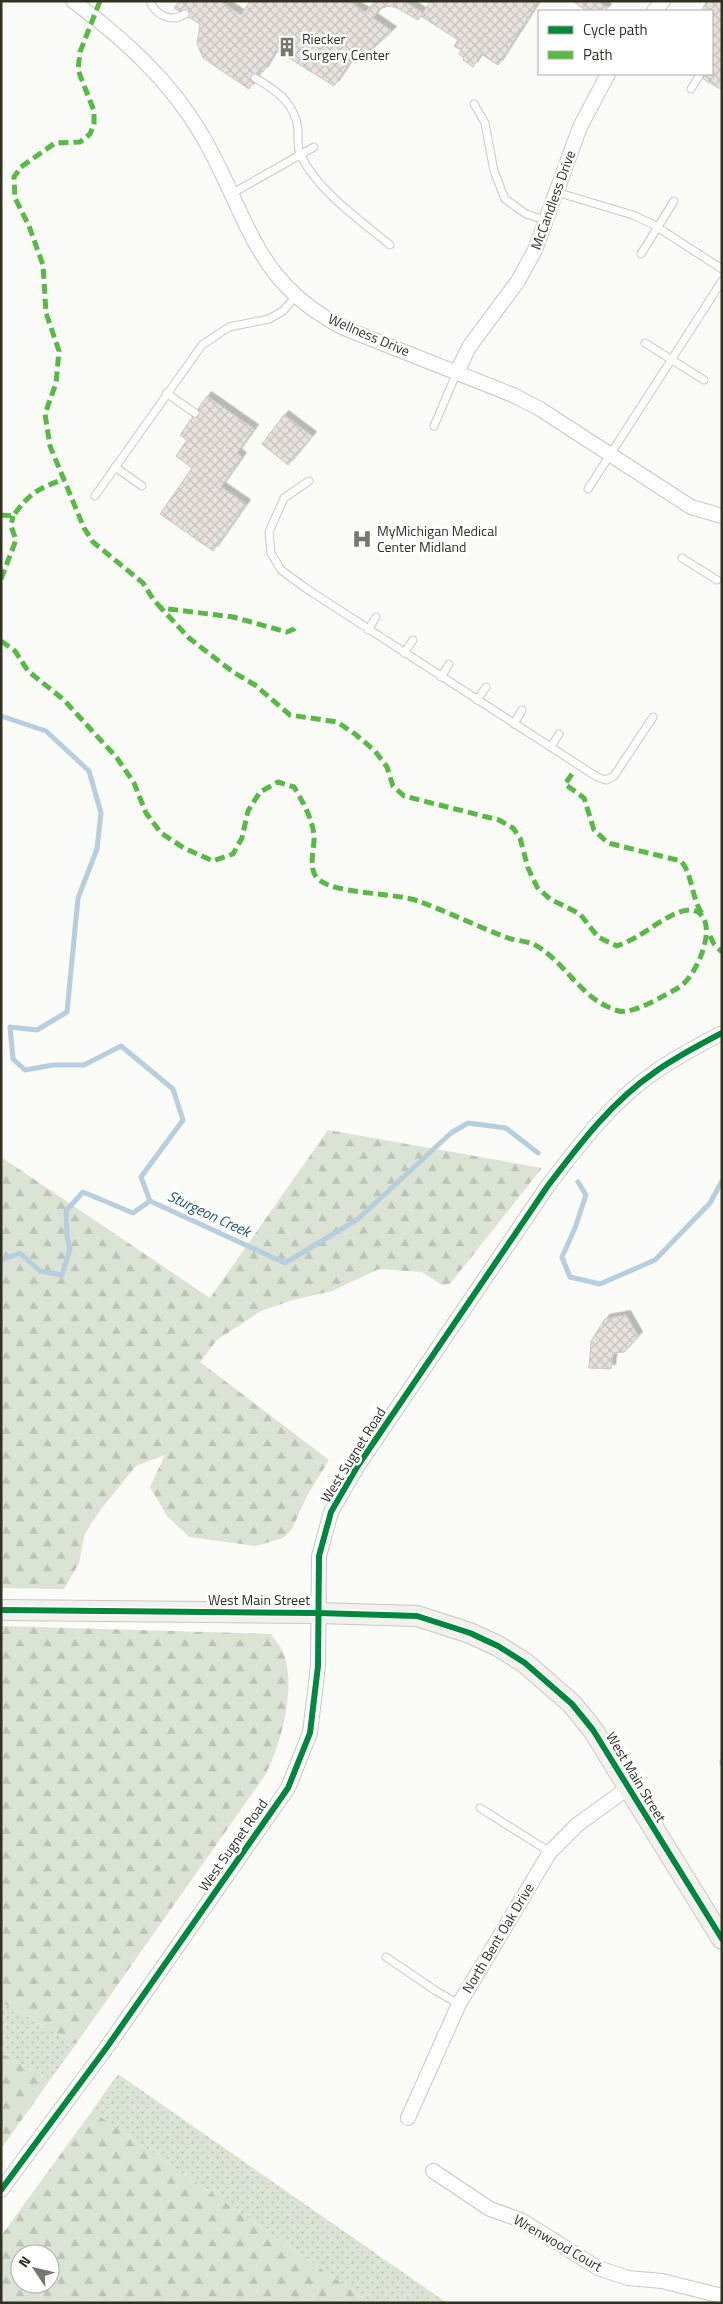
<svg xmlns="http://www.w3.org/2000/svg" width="723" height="2304" viewBox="0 0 723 2304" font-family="'Titillium Web',sans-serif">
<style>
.green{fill:url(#green-dots)}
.forest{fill:url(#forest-firs);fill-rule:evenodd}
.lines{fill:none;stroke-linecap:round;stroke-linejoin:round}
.stream{stroke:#b6cede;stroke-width:5}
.building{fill:url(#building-cross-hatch);stroke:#cdc6c4;filter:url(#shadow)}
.lane-casing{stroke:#cac8c1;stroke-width:9}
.street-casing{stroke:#cac8c1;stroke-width:16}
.secondary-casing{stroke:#cac8c1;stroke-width:22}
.lane{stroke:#fefefe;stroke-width:7}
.street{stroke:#fefefe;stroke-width:14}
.secondary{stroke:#f2f1ee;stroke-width:20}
.quiet{stroke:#58b947;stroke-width:5;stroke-dasharray:10 5;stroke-linecap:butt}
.cycleway-casing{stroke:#fff;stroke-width:9}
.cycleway{stroke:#00873e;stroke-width:6}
.labels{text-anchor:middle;stroke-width:5;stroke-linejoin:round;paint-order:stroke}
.poi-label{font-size:14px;fill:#322f23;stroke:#fff;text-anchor:start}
.street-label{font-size:14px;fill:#322f23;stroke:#fff}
.water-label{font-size:15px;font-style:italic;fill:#1b5475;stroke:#fff}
</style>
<defs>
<pattern id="green-dots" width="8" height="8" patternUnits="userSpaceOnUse" patternTransform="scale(1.25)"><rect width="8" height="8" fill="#dbe3d5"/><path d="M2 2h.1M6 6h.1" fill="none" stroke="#bcc3b7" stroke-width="1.8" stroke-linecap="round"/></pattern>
<pattern id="forest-firs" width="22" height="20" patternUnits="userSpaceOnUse" patternTransform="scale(1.25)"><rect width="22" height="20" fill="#dbe3d5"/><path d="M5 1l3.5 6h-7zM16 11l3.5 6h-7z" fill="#bcc3b7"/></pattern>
<pattern id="building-cross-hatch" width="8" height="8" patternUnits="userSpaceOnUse" patternTransform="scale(1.25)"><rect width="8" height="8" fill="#e7e2de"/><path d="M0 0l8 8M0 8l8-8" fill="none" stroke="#c7c2be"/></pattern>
<filter id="shadow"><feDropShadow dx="4.5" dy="-4.5" stdDeviation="0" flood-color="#0004"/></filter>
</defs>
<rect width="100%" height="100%" fill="#fbfbf7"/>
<g class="green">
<path d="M1,2002L76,2044L50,2080L1,2053Z"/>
<path d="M118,2074L447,2303H371L92,2111Z"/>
</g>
<g class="forest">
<path d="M328,1130L542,1168L450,1284L442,1285L422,1272L379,1269L332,1291L293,1300L261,1311L217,1340L200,1362L329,1460L307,1496L292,1529L283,1538L256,1546L189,1537L167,1516L150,1487L165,1455L136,1466L101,1509L85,1533L79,1563L64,1589L1,1588V1157L210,1298Z"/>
<path d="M1,1626L271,1634C274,1639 279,1644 282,1650C298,1683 281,1747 264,1777L76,2044L1,2002Z"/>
<path d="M1,2053L50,2080L1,2149Z"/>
<path d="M92,2111L371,2303H1V2236ZM20,2254H50V2284H20Z"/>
</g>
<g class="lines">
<g class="stream">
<path d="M1,716L46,731L89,771L101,813L97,849L78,898L67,1012L37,1030L10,1027L13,1059L25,1070L53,1065H84L121,1046L173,1089L183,1120L141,1177L150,1201L285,1263L358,1219L451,1133L468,1123L506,1128L538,1153"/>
<path d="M578,1182L586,1195L575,1228L562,1257L570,1277L600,1284L655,1260L710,1203L722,1181"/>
<path d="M1,1260L20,1253L40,1271L62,1275L70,1249L67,1235L66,1211L83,1192L133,1213L150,1201"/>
<path d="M722,1761V1764"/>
</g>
</g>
<g class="building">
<path d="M179,1H220L241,15L250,1H348L365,12L376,1H404L423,13L418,20L397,8L389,6L379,9L373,18L392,31L364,57L356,53L334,86L276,50L263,72L260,71L249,89L203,58L197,44L200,24L174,8Z"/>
<path d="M430,1H539L498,65L481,54L473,67L463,60L464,58L459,54L461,50L454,46L458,40L421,16Z"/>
<path d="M572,1H597L607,8L605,11H583L584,9Z"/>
<path d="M707,1H722V90L695,74H712V11H701Z"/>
<path d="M207,396L254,429L237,453L242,457L221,487L246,504L213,551L160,514L192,468L176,456L187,440L180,435Z"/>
<path d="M284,415L312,436L288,465L262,444Z"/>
<path d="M626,1315L638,1336L624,1352L613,1353L611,1369L589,1368L591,1341L605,1319Z"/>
</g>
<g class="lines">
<defs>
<g id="lane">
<path d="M150,1C155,15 172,23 185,14"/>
<path d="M255,78C276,90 295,103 298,129C298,137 297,149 301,156C318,191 361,221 390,245"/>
<path d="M691,89L699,76"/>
<path d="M474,104L485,123L494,171L505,199L526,214L548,221"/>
<path d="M556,192L633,215L654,225L722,269"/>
<path d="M231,194L314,147"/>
<path d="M641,254L674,201"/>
<path d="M645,343L704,380"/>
<path d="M166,393L195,413"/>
<path d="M434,426L457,372"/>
<path d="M115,467L142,486"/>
<path d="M309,481L284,498L269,532L271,553L281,570L307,589L597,777L606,780L614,776L653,717"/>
<path d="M588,489L722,281"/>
<path d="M95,496L202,345L229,327L269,319L283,311L296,296"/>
<path d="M682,558L717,580"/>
<path d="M368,630L376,617"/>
<path d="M404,653L413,640"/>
<path d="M441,677L449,664"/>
<path d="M477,700L486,687"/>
<path d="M514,724L522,710"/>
<path d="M551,747L559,734"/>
<path d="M480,1808L550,1852"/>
<path d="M386,1957L436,1991L459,2004"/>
</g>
<g id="street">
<path d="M73,1C124,39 171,81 203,137C249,217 253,282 344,328L513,395L540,409L691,507L722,516"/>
<path d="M654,11L663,1"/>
<path d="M457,372L469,347L518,281L535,250L580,127L608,74"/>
<path d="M408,2118L459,2004L550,1852L577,1825L628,1788"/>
<path d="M433,2171L490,2209L521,2220L598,2268L628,2278L662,2281L722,2296"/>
<path d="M1,2190L107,2047L288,1788L310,1733L318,1666L319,1556L331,1512L357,1467L547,1187C579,1145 611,1102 655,1072C676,1057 699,1045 722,1033"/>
</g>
<path id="secondary" d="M1,1610L318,1613L417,1616L470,1633L498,1646L525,1663L572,1704L593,1730L722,1939"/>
</defs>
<use href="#lane" class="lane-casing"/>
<use href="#street" class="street-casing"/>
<use href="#secondary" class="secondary-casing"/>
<use href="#lane" class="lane"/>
<use href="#street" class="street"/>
<use href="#secondary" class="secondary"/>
<g class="quiet">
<path d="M100,1L80,52L78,70L94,111V124L90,134L80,142L55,143L21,167L14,177L15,198L29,226L43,265L46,313L59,351L56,383L45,414L50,446L84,528L93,542L143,583L153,599L161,608L233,617L287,632L294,629L297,624"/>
<path d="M1,515L13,516C31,492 36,490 64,479"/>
<path d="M1,579L16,540L11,526L13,516"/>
<path d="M1,641L15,651L28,671L64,700L117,758L134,783L146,813L161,833L184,848L213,861L233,854L242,838L248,811L260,792L278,782L294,787C303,802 312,818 314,835C315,848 307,869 318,879C336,895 396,892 421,902C450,913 479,927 508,938C517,941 529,941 537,946C567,964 582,1001 619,1011C632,1015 665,995 678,988C697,978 723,916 692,910C676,908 651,929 638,936C632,940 624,943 617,946L598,937L580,914L550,899L537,887L528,868L520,838L513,828L499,820L404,796L393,786L387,767L375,751L355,734L337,722L290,715L255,685L233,672L189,638L161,608"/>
<path d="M572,774L565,784L584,798L594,830L608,843L681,861C693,875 691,898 703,915"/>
<path d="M710,936L714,944L722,952"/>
</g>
<defs>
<g id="cycleway">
<path d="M1,1610L318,1613L417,1616L470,1633L498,1646L525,1663L572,1704L593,1730L722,1939"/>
<path d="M1,2190L107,2047L288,1788L310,1733L318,1666L319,1556L331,1512L357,1467L547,1187C579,1145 611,1102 655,1072C676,1057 699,1045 722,1033"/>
</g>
</defs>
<use href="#cycleway" class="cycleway-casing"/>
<use href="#cycleway" class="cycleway"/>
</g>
<defs>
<symbol id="building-bare" viewBox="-9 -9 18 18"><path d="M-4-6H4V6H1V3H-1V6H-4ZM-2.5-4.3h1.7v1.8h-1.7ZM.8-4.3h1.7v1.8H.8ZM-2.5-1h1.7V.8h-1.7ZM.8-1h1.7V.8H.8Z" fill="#78766d" stroke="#fff" stroke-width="2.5" paint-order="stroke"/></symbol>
<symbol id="hospital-bare" viewBox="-9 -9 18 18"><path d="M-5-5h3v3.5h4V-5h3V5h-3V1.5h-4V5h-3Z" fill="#78766d" stroke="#fff" stroke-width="2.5" paint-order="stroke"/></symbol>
</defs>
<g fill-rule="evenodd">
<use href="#building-bare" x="273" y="33" width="28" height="28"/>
<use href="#hospital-bare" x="348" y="525" width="28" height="28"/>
</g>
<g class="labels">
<g class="poi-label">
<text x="302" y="44">Riecker<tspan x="302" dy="16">Surgery Center</tspan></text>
<text x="377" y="536">MyMichigan Medical<tspan x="377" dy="16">Center Midland</tspan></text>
</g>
<g class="street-label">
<text transform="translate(553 200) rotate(-70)" y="5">McCandless Drive</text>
<text transform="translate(369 335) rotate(23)" y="5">Wellness Drive</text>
<text transform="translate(353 1455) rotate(-58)" y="5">West Sugnet Road</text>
<text x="259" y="1605">West Main Street</text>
<text transform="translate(636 1777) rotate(59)" y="5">West Main Street</text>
<text transform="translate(233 1845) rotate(-55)" y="5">West Sugnet Road</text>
<text transform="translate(498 1938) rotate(-59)" y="5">North Bent Oak Drive</text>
<text transform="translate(558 2243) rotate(30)" y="5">Wrenwood Court</text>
</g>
<g class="water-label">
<text transform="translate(209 1214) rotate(25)" y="5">Sturgeon Creek</text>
</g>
</g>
<rect width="723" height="2304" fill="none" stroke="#322f23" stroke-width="5"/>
<rect x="538" y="10" width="175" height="65" fill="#ffffff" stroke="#adaca7"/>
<rect x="548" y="26" width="25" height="8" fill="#00873e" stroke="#adaca7"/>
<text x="583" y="35" font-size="15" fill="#322f23">Cycle path</text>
<rect x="548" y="51" width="25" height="8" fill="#58b947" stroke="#adaca7"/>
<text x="583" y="60" font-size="15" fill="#322f23">Path</text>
<g transform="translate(35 2269) rotate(305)"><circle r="24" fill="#ffffff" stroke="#adaca7"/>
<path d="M0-4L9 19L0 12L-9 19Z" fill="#78766d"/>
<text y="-8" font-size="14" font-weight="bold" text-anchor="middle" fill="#322f23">N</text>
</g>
</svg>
